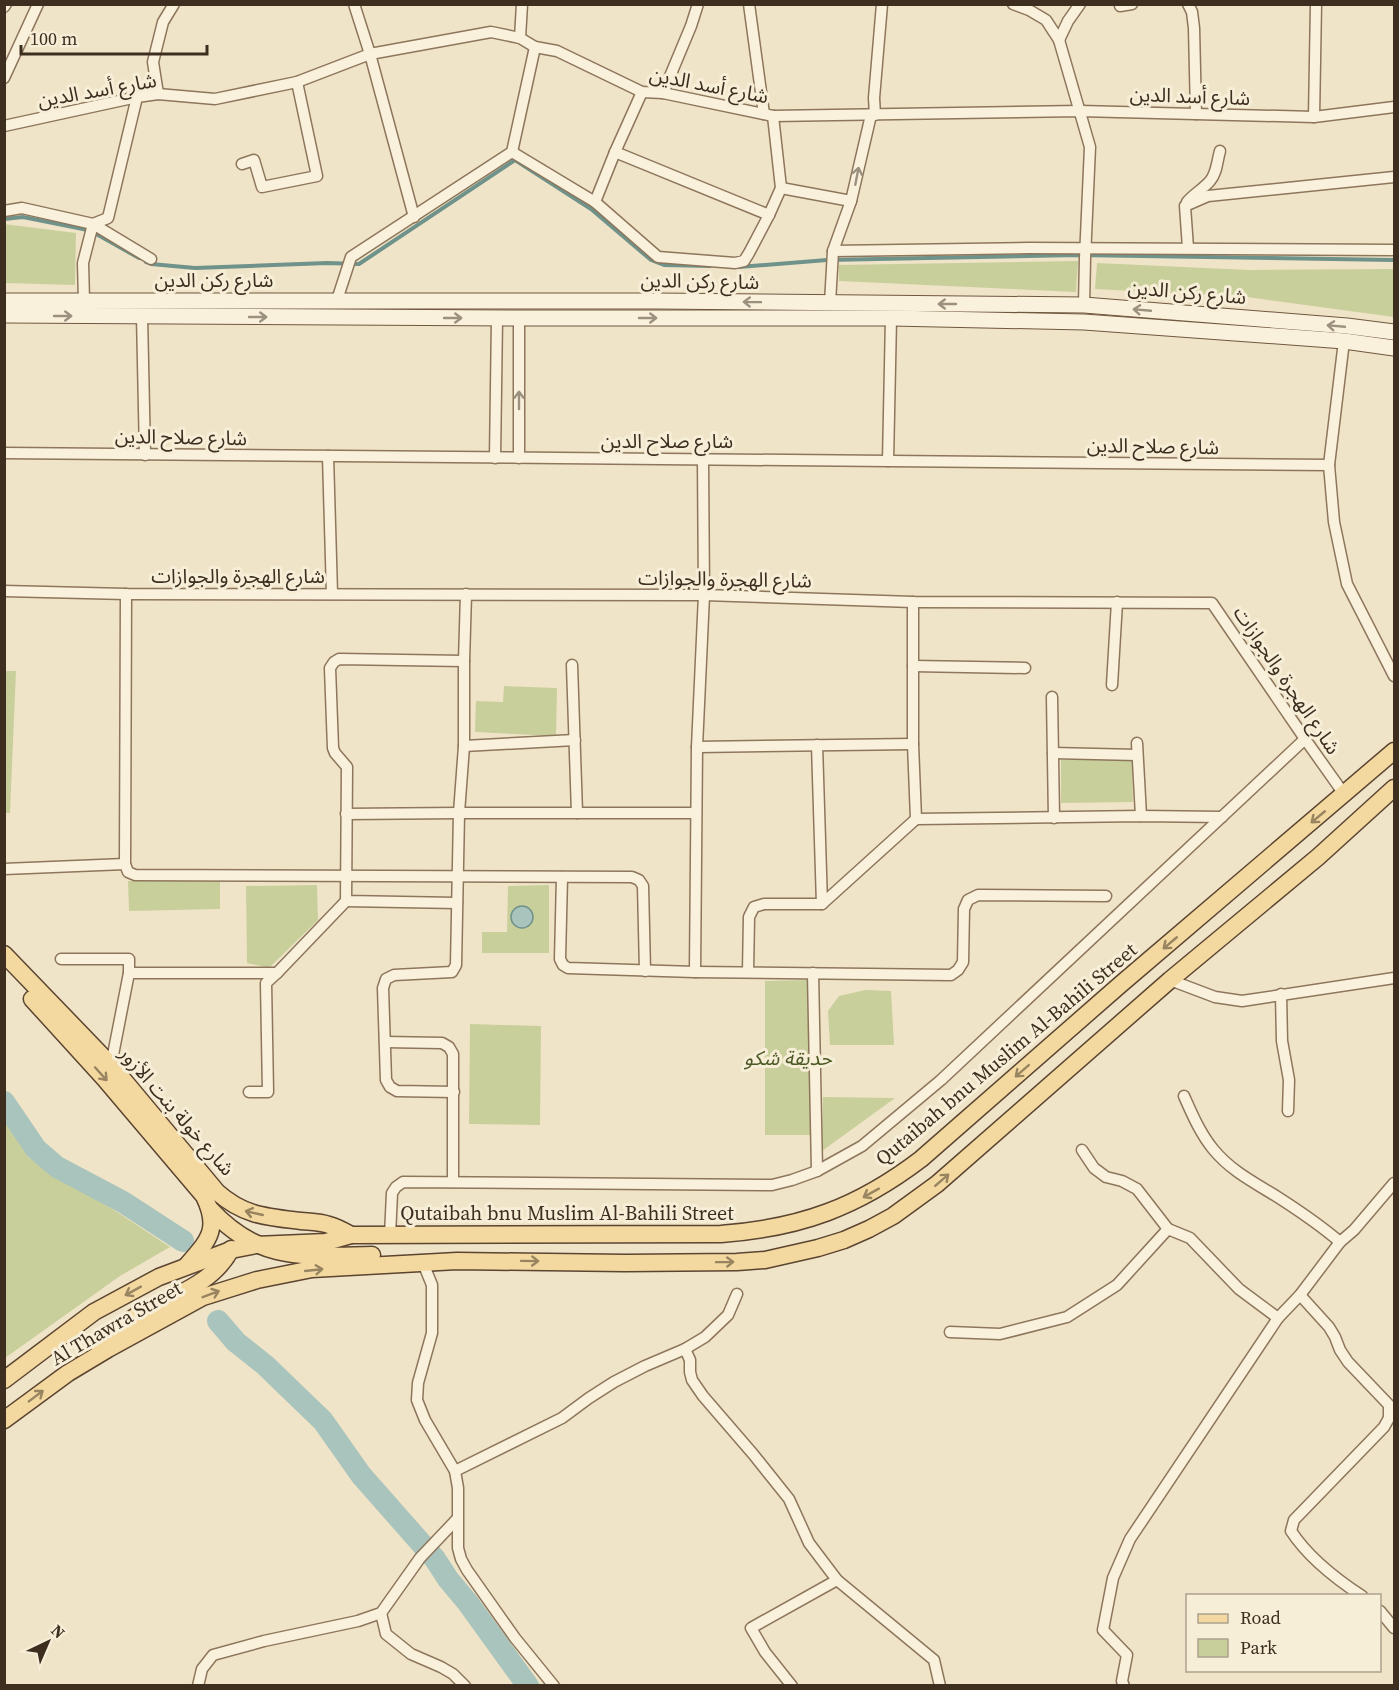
<svg xmlns="http://www.w3.org/2000/svg" width="1399" height="1690" viewBox="0 0 1399 1690" font-family="'Source Serif 4','Noto Sans Arabic',serif">
<style>
.green{fill:#c9cf9b}
.water{fill:#a9c4bc;stroke:#6f938a;stroke-width:1.5}
.lines{fill:none;stroke-linecap:round;stroke-linejoin:round}
.stream{stroke:#6f938a;stroke-width:4}
.river{stroke:#a9c4bc;stroke-width:22}
.minor-casing{stroke:#8d765c;stroke-width:13}
.secondary-casing{stroke:#6f573f;stroke-width:17}
.primary-casing{stroke:#5b4430;stroke-width:19}
.minor{stroke:#faf1dc;stroke-width:10}
.secondary{stroke:#faf1dc;stroke-width:15}
.primary{stroke:#f3d9a0;stroke-width:16}
.oneway{stroke:#9c907e}
.oneway2{stroke:#988460}
.labels{text-anchor:middle;stroke-width:6;stroke-linejoin:round;paint-order:stroke}
.street-label{font-size:20px;fill:#3d2e20;stroke:#f7eed8}
.park-label{font-size:20px;font-style:italic;fill:#4d5a26;stroke:#f7eed8}
</style>
<rect width="100%" height="100%" fill="#f0e4c8"/>
<g class="green">
<path d="M4,224L76,233L75,285L5,283Z"/>
<path d="M1078,261L1076,292L839,281V265Z"/>
<path d="M1097,263L1249,270L1394,269V317L1247,297L1095,289Z"/>
<path d="M4,671H16L10,813H4Z"/>
<path d="M504,686L557,688L556,736L475,732L476,701L503,702Z"/>
<path d="M1061,760H1132L1133,802L1061,803Z"/>
<path d="M220,880V909L129,911L128,881Z"/>
<path d="M317,885L318,920L269,968L247,963L246,886Z"/>
<path d="M549,885V953H482V932H507L508,886Z"/>
<path d="M810,980L813,1135H765V981Z"/>
<path d="M865,990L891,991L894,1045H830L828,1011L839,996Z"/>
<path d="M470,1024L541,1026L540,1125L469,1124Z"/>
<path d="M823,1097L895,1098L822,1151Z"/>
<path d="M5,1118L20,1135L28,1157L117,1212L170,1247L120,1276L5,1358Z"/>
</g>
<circle class="water" cx="522" cy="917" r="11"/>
<g class="lines">
<g class="stream">
<path d="M4,219L23,217L83,229L98,235L139,258"/>
<path d="M146,262L151,264L195,268L327,263L359,264L515,160L591,209L651,260L664,265L710,266"/>
<path d="M739,267L827,260L1077,255L1394,260"/>
</g>
<g class="river">
<path d="M4,1102L36,1149L57,1167L123,1202L183,1241"/>
<path d="M218,1321L236,1342L265,1365L323,1421L361,1475L435,1559L448,1579L468,1603L528,1686"/>
</g>
<defs>
<g id="minor">
<path d="M354,4L370,54L414,217"/>
<path d="M749,4L764,114"/>
<path d="M1013,4L1029,10L1046,20L1059,40L1090,147L1085,258L1084,305"/>
<path d="M1188,4L1192,12L1194,28L1196,114"/>
<path d="M1120,6L1132,4"/>
<path d="M4,7L6,4"/>
<path d="M520,38L522,4"/>
<path d="M1059,40L1068,21L1080,4"/>
<path d="M4,78L38,4"/>
<path d="M663,93L691,26L698,4"/>
<path d="M158,94L153,62L163,22L174,4"/>
<path d="M875,115L874,98L882,4"/>
<path d="M1314,117L1316,4"/>
<path d="M4,126L137,97L158,94L215,99L297,82L370,54L491,32L520,38L535,47L557,51L642,92L663,93L773,116L1080,111L1314,117L1394,107"/>
<path d="M512,152L595,202L658,257L735,263L744,261L749,253L769,215L781,188L773,116"/>
<path d="M615,152L769,215"/>
<path d="M242,164L254,160L262,187L317,176L297,82"/>
<path d="M781,188L851,201"/>
<path d="M595,202L615,152L642,92"/>
<path d="M1187,202C1194,194 1203,189 1210,181C1217,173 1217,161 1220,151"/>
<path d="M4,211L22,208L93,224L151,259"/>
<path d="M1188,248L1185,206L1208,196L1394,177"/>
<path d="M833,251L1029,248L1394,250"/>
<path d="M337,300L351,257L512,152L535,47"/>
<path d="M84,301L83,263L93,224L108,218L137,97"/>
<path d="M830,303L833,251L851,201L871,115"/>
<path d="M142,316L145,455"/>
<path d="M519,318V458"/>
<path d="M1344,341L1329,465L1334,522L1347,584L1394,676"/>
<path d="M4,453L1329,465"/>
<path d="M328,456L332,594"/>
<path d="M495,458L497,318"/>
<path d="M888,461L891,318"/>
<path d="M4,591L126,594L704,595L913,602L1212,603L1305,739L1344,794"/>
<path d="M126,594L125,864L128,872L135,875L632,877L639,880L643,886L645,971"/>
<path d="M572,665L577,813"/>
<path d="M913,666L1025,668"/>
<path d="M1112,685L1117,602"/>
<path d="M1052,697L1054,818"/>
<path d="M1137,743L1141,816"/>
<path d="M817,745L822,904"/>
<path d="M464,746L575,740"/>
<path d="M697,747L913,744"/>
<path d="M1053,753L1137,755"/>
<path d="M346,814L459,813H696"/>
<path d="M916,819L1141,816L1222,817"/>
<path d="M4,869L125,864"/>
<path d="M562,877L560,959L563,965L568,968L695,972L951,975L958,970L963,962L964,909L968,900L978,895L1106,896"/>
<path d="M457,903L346,901L347,767L335,753L333,748L330,668L334,662L339,659L464,661"/>
<path d="M61,959H129V973H277L266,983L268,1092H249"/>
<path d="M695,972L697,747L704,595L703,460"/>
<path d="M748,972L749,917L754,907L764,904H822L916,819L913,744V602"/>
<path d="M277,973L346,901"/>
<path d="M813,973L817,1171"/>
<path d="M1170,980L1215,997L1242,1001L1394,978"/>
<path d="M1281,994L1282,1041L1289,1080L1288,1111"/>
<path d="M385,1042L442,1043L449,1047L453,1054V1182"/>
<path d="M111,1065L129,973"/>
<path d="M454,1092L397,1091L390,1087L386,1080L383,988L386,979L394,975L452,972L456,965L459,813L464,746V661L466,594"/>
<path d="M1184,1096C1192,1114 1200,1133 1213,1149C1230,1170 1253,1182 1276,1196C1298,1210 1320,1225 1340,1242"/>
<path d="M1082,1150L1094,1168L1106,1177L1122,1181L1137,1189L1168,1229"/>
<path d="M390,1235L392,1193L396,1187L403,1182L772,1185L792,1180L817,1171L862,1146L941,1080L1305,739"/>
<path d="M423,1263L432,1285V1333L418,1383L417,1400L425,1420L455,1471L458,1488V1548L461,1559L467,1570L515,1638L554,1686"/>
<path d="M1300,1295L1329,1327L1335,1337L1340,1350L1348,1362L1389,1405V1418L1384,1427L1294,1520L1291,1531C1308,1557 1336,1579 1362,1596"/>
<path d="M950,1332L1000,1334L1067,1317L1117,1285L1168,1229L1190,1238L1239,1289L1278,1318"/>
<path d="M685,1349L690,1360V1372L692,1380L703,1396L753,1454L789,1499L809,1543L837,1580L934,1660L940,1686"/>
<path d="M455,1471L562,1418L589,1398L614,1382L645,1366L685,1349L705,1337L728,1315L737,1294"/>
<path d="M1380,1611L1394,1628"/>
<path d="M381,1613L386,1634L411,1654L441,1667L453,1674L465,1686"/>
<path d="M198,1686L202,1669L213,1655L264,1641L358,1621L381,1613L420,1558L457,1519"/>
<path d="M792,1686L765,1652L751,1628L837,1580"/>
<path d="M1124,1686L1122,1681L1127,1655L1103,1630L1113,1578L1130,1539L1278,1318L1300,1295L1340,1242L1354,1230L1394,1183"/>
</g>
<g id="secondary">
<path d="M4,301H655L1084,305L1347,326L1394,332"/>
<path d="M4,315L519,318H891L1084,322L1344,341L1394,348"/>
</g>
<g id="primary">
<path d="M4,954L111,1065L217,1192C244,1216 267,1217 301,1221C311,1222 320,1222 329,1225C337,1227 344,1231 351,1235"/>
<path d="M32,999L104,1078L204,1196C220,1229 209,1240 187,1265"/>
<path d="M210,1209C260,1263 304,1256 372,1255"/>
<path d="M99,1346C111,1335 123,1325 136,1316C169,1297 213,1285 231,1249"/>
<path d="M4,1380L94,1312L159,1277L231,1250L256,1245L326,1242L351,1235L721,1234C801,1228 858,1207 921,1159L1121,984L1394,751"/>
<path d="M4,1420L68,1373L108,1349L203,1297L257,1280L312,1269L457,1261L625,1263L737,1262L765,1260L818,1248L844,1240L869,1229L893,1216L937,1184L1170,980L1318,857L1394,788"/>
</g>
</defs>
<use href="#minor" class="minor-casing"/>
<use href="#secondary" class="secondary-casing"/>
<use href="#primary" class="primary-casing"/>
<use href="#minor" class="minor"/>
<use href="#secondary" class="secondary"/>
<use href="#primary" class="primary"/>
</g>
<defs><path id="oneway-shaft" d="M-6 0H5M1.5-3L5.5 0L1.5 3" fill="none" stroke-width="1.6" stroke-linecap="round" stroke-linejoin="round" transform="scale(1.5)"/></defs>
<g class="oneway">
<use href="#oneway-shaft" transform="translate(857 176) rotate(-79)"/>
<use href="#oneway-shaft" transform="translate(752 302) rotate(-179)"/>
<use href="#oneway-shaft" transform="translate(947 304) rotate(-180)"/>
<use href="#oneway-shaft" transform="translate(1142 310) rotate(-175)"/>
<use href="#oneway-shaft" transform="translate(63 316)"/>
<use href="#oneway-shaft" transform="translate(258 317)"/>
<use href="#oneway-shaft" transform="translate(453 318)"/>
<use href="#oneway-shaft" transform="translate(648 318)"/>
<use href="#oneway-shaft" transform="translate(1336 326) rotate(-175)"/>
<use href="#oneway-shaft" transform="translate(519 400) rotate(-90)"/>
</g>
<g class="oneway2">
<use href="#oneway-shaft" transform="translate(1318 817) rotate(140)"/>
<use href="#oneway-shaft" transform="translate(1170 943) rotate(140)"/>
<use href="#oneway-shaft" transform="translate(1022 1071) rotate(139)"/>
<use href="#oneway-shaft" transform="translate(101 1074) rotate(48)"/>
<use href="#oneway-shaft" transform="translate(942 1180) rotate(-41)"/>
<use href="#oneway-shaft" transform="translate(871 1193) rotate(151)"/>
<use href="#oneway-shaft" transform="translate(254 1213) rotate(-167)"/>
<use href="#oneway-shaft" transform="translate(530 1261) rotate(1)"/>
<use href="#oneway-shaft" transform="translate(725 1262) rotate(-1)"/>
<use href="#oneway-shaft" transform="translate(314 1270) rotate(-6)"/>
<use href="#oneway-shaft" transform="translate(133 1291) rotate(151)"/>
<use href="#oneway-shaft" transform="translate(211 1294) rotate(-21)"/>
<use href="#oneway-shaft" transform="translate(36 1396) rotate(-37)"/>
</g>
<g class="labels">
<g class="street-label">
<text transform="translate(709 85) rotate(11)" y="7">شارع أسد الدين</text>
<text transform="translate(97 90) rotate(-10)" y="7">شارع أسد الدين</text>
<text transform="translate(1190 96) rotate(2)" y="7">شارع أسد الدين</text>
<text x="214" y="287">شارع ركن الدين</text>
<text transform="translate(700 281) rotate(1)" y="7">شارع ركن الدين</text>
<text transform="translate(1187 292) rotate(5)" y="7">شارع ركن الدين</text>
<text transform="translate(181 437) rotate(1)" y="7">شارع صلاح الدين</text>
<text x="667" y="448">شارع صلاح الدين</text>
<text transform="translate(1153 446) rotate(1)" y="7">شارع صلاح الدين</text>
<text x="238" y="583">شارع الهجرة والجوازات</text>
<text transform="translate(725 579) rotate(1)" y="7">شارع الهجرة والجوازات</text>
<text transform="translate(1287 680) rotate(56)" y="7">شارع الهجرة والجوازات</text>
<text transform="translate(1006 1054) rotate(-40)" y="7">Qutaibah bnu Muslim Al-Bahili Street</text>
<text transform="translate(177 1111) rotate(49)" y="7">شارع خولة بنت الأزور</text>
<text x="567" y="1220">Qutaibah bnu Muslim Al-Bahili Street</text>
<text transform="translate(116 1323) rotate(-30)" y="7">Al Thawra Street</text>
</g>
<g class="park-label">
<text x="788" y="1065">حديقة شكو</text>
</g>
</g>
<rect width="1399" height="1690" fill="none" stroke="#3d2e20" stroke-width="12"/>
<rect x="1186" y="1594" width="195" height="78" fill="#f7eed8" stroke="#ada18e" stroke-width="1.5"/>
<rect x="1198" y="1614" width="30" height="9" fill="#f3d9a0" stroke="#ada18e" stroke-width="1.5"/>
<text x="1240" y="1624" font-size="18" fill="#3d2e20">Road</text>
<rect x="1198" y="1639" width="30" height="18" fill="#c9cf9b" stroke="#ada18e" stroke-width="1.5"/>
<text x="1240" y="1654" font-size="18" fill="#3d2e20">Park</text>
<g transform="translate(48 1642) rotate(44)" stroke="#f7eed8" stroke-width="4.5" paint-order="stroke">
<path d="M0-4.5L10 22L0 15L-10 22Z" fill="#3d2e20"/>
<text y="-9" font-size="16" font-weight="bold" text-anchor="middle" fill="#3d2e20">N</text>
</g>
<path d="M21 45v9h186v-9" fill="none" stroke="#3d2e20" stroke-width="3"/>
<text x="30" y="45" font-size="18" fill="#3d2e20" stroke="#f7eed8" stroke-width="4.5" paint-order="stroke">100 m</text>
</svg>
